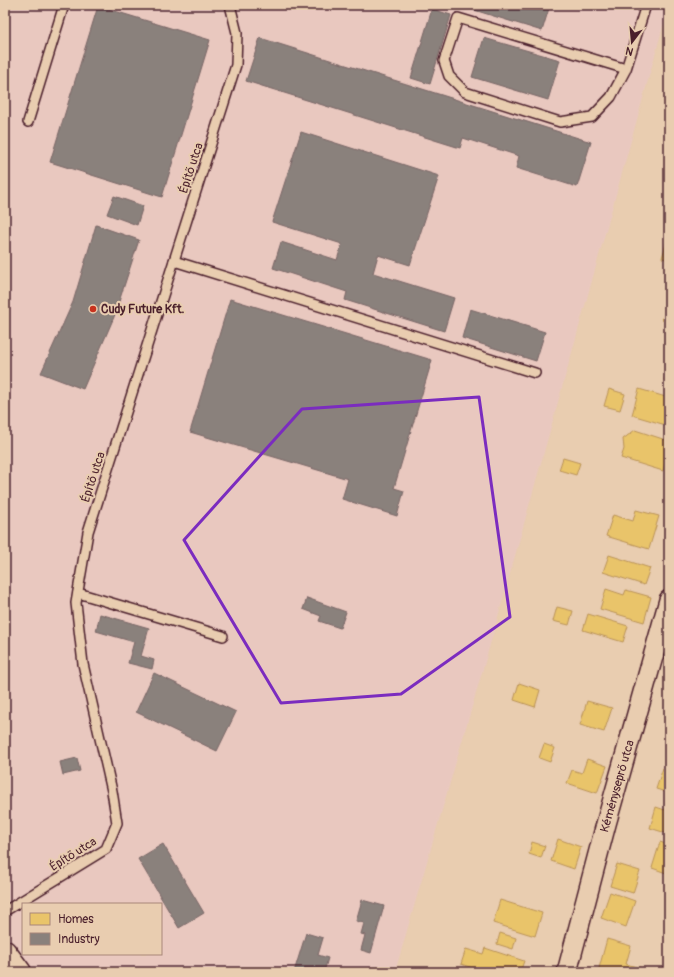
<svg xmlns="http://www.w3.org/2000/svg" width="674" height="977" viewBox="0 0 674 977" font-family="Pangolin,sans-serif">
<style>
.built{fill:#e9c8bf;fill-rule:evenodd}
.homes{fill:#e9c46a;stroke:#b99257}
.industry{fill:#8a817c;stroke:#776464}
.lines{fill:none;stroke-linecap:round;stroke-linejoin:round}
.service-casing{stroke:#4a1f2b;stroke-width:12}
.minor-casing{stroke:#4a1f2b;stroke-width:22}
.secondary-casing{stroke:#4a1f2b;stroke-width:25}
.service{stroke:#e9cdb0;stroke-width:9}
.minor{stroke:#e9cdb0;stroke-width:19}
.secondary{stroke:#e9cdb0;stroke-width:22}
.marked{fill:none;stroke:#7b2cbf;stroke-width:3;stroke-linejoin:round}
.poi-dot{fill:#c8321e;stroke:#e9cdb0;stroke-width:1.5}
.labels{text-anchor:middle;stroke-width:4;stroke-linejoin:round;paint-order:stroke}
.street-label{font-size:12px;fill:#4a1f2b;stroke:#e9cdb0}
.poi-label{font-size:12px;font-weight:bold;fill:#4a1f2b;stroke:#e9cdb0;text-anchor:start}
</style>
<rect width="100%" height="100%" fill="#e9cdb0"/>
<filter id="ink" filterUnits="userSpaceOnUse"><feTurbulence type="fractalNoise" baseFrequency=".025" numOctaves="2"/><feDisplacementMap in="SourceGraphic" scale="8" xChannelSelector="R" yChannelSelector="G"/><feConvolveMatrix kernelMatrix="1 2 1 2 8 2 1 2 1" color-interpolation-filters="sRGB"/></filter>
<g filter="url(#ink)">
<path class="built" d="M5,5H669L494,631L395,972H5ZM23,904H161V954H23Z"/>
<g class="homes">
<path d="M667,240H669V260L662,258Z"/>
<path d="M669,298V322L662,320Z"/>
<path d="M669,364V381L664,380Z"/>
<path d="M609,389L625,394L620,410L604,406Z"/>
<path d="M639,389L669,398V426L632,415Z"/>
<path d="M635,430L669,441V460L665,464L663,471L621,458L624,449L623,439Z"/>
<path d="M563,458L580,463L576,475L559,470Z"/>
<path d="M636,510L659,516L649,549L606,536L613,515L633,521Z"/>
<path d="M609,555L650,568L644,585L603,572Z"/>
<path d="M606,589L624,595L626,590L651,597L644,622L600,609Z"/>
<path d="M557,607L573,611L569,625L553,621Z"/>
<path d="M588,614L628,626L623,642L583,630Z"/>
<path d="M519,683L540,690L535,707L514,700Z"/>
<path d="M587,701L612,708L604,732L580,725Z"/>
<path d="M669,731V750L664,748Z"/>
<path d="M544,744L555,748L550,762L539,758Z"/>
<path d="M587,759L607,766L597,793L567,783L572,770L582,773Z"/>
<path d="M663,768L669,770V793L656,789Z"/>
<path d="M666,806L669,807V834L650,828L656,807L665,810Z"/>
<path d="M558,839L581,847L574,869L551,861Z"/>
<path d="M532,842L545,846L541,858L529,854Z"/>
<path d="M660,842L669,845V874L652,868Z"/>
<path d="M617,864L640,871L633,893L610,886Z"/>
<path d="M610,892L635,901L626,927L601,918Z"/>
<path d="M500,900L542,913L535,936L493,923Z"/>
<path d="M500,933L516,938L513,949L497,944Z"/>
<path d="M607,939L631,946L626,964L654,972H598Z"/>
<path d="M485,948L524,961L520,972H484L461,964L466,949L483,954Z"/>
</g>
<g class="industry">
<path d="M458,5H550L542,31Z"/>
<path d="M98,6L210,40L162,197L50,162Z"/>
<path d="M432,9L451,15L430,84L411,78Z"/>
<path d="M260,38L591,142L577,187L516,168L519,156L463,138L460,148L246,81Z"/>
<path d="M484,38L560,60L548,100L472,77Z"/>
<path d="M301,132L439,176L410,265L378,255L373,273L454,298L444,331L345,300L347,292L273,268L281,242L337,260L342,244L272,222Z"/>
<path d="M114,196L143,206L137,225L107,214Z"/>
<path d="M96,225L139,240L114,317L83,389L41,373L73,302Z"/>
<path d="M230,299L432,360L394,488L404,491L397,516L342,499L348,479L190,432Z"/>
<path d="M470,309L545,332L536,361L462,338Z"/>
<path d="M307,598L346,612L340,628L319,621L321,616L303,609Z"/>
<path d="M100,614L149,628L141,656L154,660L152,669L128,663L134,642L96,631Z"/>
<path d="M154,673L236,712L217,751L136,712Z"/>
<path d="M77,758L80,771L63,775L60,762Z"/>
<path d="M163,844L204,913L179,928L138,859Z"/>
<path d="M362,900L384,906L371,953L361,950L365,935L361,934L364,923L356,921Z"/>
<path d="M306,933L323,938L318,955L328,958L324,972H294Z"/>
</g>
<g class="lines">
<defs>
<g id="service">
<path d="M626,69L458,18L444,61L449,76L465,92L560,122L592,117L611,97L626,69L646,5"/>
<path d="M28,122L64,5"/>
<path d="M174,261L535,373"/>
<path d="M78,593L223,636"/>
<path d="M5,911L106,849L117,823L112,791L83,664L76,603L88,532L236,65L237,33L230,5"/>
</g>
<path id="minor" d="M567,972L606,824L669,600"/>
<path id="secondary" d="M5,952L20,972"/>
</defs>
<use href="#service" class="service-casing"/>
<use href="#minor" class="minor-casing"/>
<use href="#secondary" class="secondary-casing"/>
<use href="#service" class="service"/>
<use href="#minor" class="minor"/>
<use href="#secondary" class="secondary"/>
</g>
</g>
<path class="marked" d="M479,397L510,617L401,694L281,703L184,540L302,409Z"/>
<circle class="poi-dot" cx="93" cy="309" r="4"/>
<g class="labels">
<g class="street-label">
<text transform="translate(191 168) rotate(-72)" y="4">Építő utca</text>
<text transform="translate(93 477) rotate(-72)" y="4">Építő utca</text>
<text transform="translate(617 786) rotate(-74)" y="4">Kéményseprő utca</text>
<text transform="translate(73 854) rotate(-32)" y="4">Építő utca</text>
</g>
<g class="poi-label">
<text x="101" y="313">Cudy Future Kft.</text>
</g>
</g>
<rect width="674" height="977" fill="none" stroke="#e9cdb0" stroke-width="20"/>
<rect x="10" y="10" width="654" height="957" fill="none" stroke="#4a1f2b" stroke-width="1.5" filter="url(#ink)"/>
<rect x="22" y="903" width="140" height="52" fill="#e9cdb0" stroke="#a9877b"/>
<rect x="30" y="913" width="20" height="12" fill="#e9c46a" stroke="#a9877b"/>
<text x="58" y="923" font-size="12" fill="#4a1f2b">Homes</text>
<rect x="30" y="933" width="20" height="12" fill="#8a817c" stroke="#a9877b"/>
<text x="58" y="943" font-size="12" fill="#4a1f2b">Industry</text>
<g transform="translate(632 42) rotate(196)" stroke="#e9cdb0" stroke-width="3" paint-order="stroke">
<path d="M0-3L7 15L0 10L-7 15Z" fill="#4a1f2b"/>
<text y="-6" font-size="11" font-weight="bold" text-anchor="middle" fill="#4a1f2b">N</text>
</g>
</svg>
